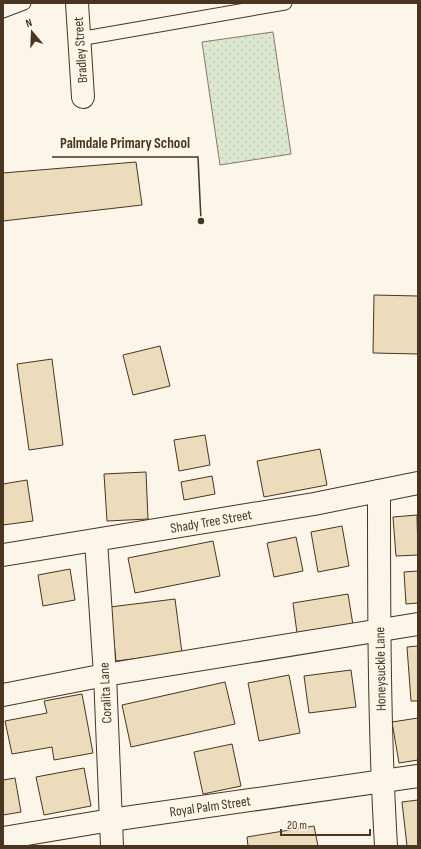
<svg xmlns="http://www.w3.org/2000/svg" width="421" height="849" viewBox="0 0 421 849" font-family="'Sofia Sans Condensed',sans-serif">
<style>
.park{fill:url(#park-dots);stroke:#887966}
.building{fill:#ecdcbc;stroke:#4a3520}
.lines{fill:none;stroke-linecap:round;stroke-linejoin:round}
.service-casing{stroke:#4a3520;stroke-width:15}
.minor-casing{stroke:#4a3520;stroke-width:24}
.service{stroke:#fbf6e9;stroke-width:13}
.minor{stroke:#fbf6e9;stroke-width:22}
.labels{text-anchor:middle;stroke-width:3;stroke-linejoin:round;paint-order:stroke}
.street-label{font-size:14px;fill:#4a3520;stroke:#fbf6e9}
.leader{fill:none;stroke:#4a3520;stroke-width:1.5}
.callout-dot{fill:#4a3520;stroke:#fbf6e9;stroke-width:1.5}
.callout-label{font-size:15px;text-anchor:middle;font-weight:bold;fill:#4a3520;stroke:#fbf6e9;stroke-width:3;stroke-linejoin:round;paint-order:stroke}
</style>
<defs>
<pattern id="park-dots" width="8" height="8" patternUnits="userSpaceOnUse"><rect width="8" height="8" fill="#dce7d0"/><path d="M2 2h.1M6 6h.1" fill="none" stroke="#bec7b2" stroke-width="1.8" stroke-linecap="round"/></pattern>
</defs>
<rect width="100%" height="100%" fill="#fbf6e9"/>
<path class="park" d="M273,32L291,154L220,165L202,42Z"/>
<g class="building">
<path d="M136,162L142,205L3,221V173Z"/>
<path d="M374,295L418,296V354L373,353Z"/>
<path d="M160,346L170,386L133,395L123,355Z"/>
<path d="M52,359L63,445L29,450L17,364Z"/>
<path d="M205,435L210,465L179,471L174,440Z"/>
<path d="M320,449L327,485L264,497L257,461Z"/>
<path d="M146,472L148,519L107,521L104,474Z"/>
<path d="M212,476L215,494L184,500L181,482Z"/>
<path d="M27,480L33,521L3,525V484Z"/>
<path d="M417,515L418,555L396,556L393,517Z"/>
<path d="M342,526L349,566L318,572L311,532Z"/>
<path d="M296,537L303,571L274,577L267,543Z"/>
<path d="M213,541L220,576L135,593L128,558Z"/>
<path d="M70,569L75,600L43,606L38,575Z"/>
<path d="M418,571V603L406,604L404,572Z"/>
<path d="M348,594L353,625L297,633L293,603Z"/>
<path d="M175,599L182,653L116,661L110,607Z"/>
<path d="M418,646V701H411L407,647Z"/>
<path d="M351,670L356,707L309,713L304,676Z"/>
<path d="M289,675L300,733L259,741L248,683Z"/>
<path d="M225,682L235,724L131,747L122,705Z"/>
<path d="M82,694L93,753L54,760L52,747L12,754L5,721L47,713L44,701Z"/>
<path d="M418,718V760L399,763L392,722Z"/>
<path d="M232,744L241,786L203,794L194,752Z"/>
<path d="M84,768L91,806L44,815L36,777Z"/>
<path d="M15,778L21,812L3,815V780Z"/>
<path d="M418,800V846H407L402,802Z"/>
<path d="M314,826L318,846H248L247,837Z"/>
</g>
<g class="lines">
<defs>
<g id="service">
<path d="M3,11L24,3"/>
<path d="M79,39L285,3"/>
</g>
<g id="minor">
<path d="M77,3L83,97"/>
<path d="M379,491C379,610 379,728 386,846"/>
<path d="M96,541L105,675L112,846"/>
<path d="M3,555L314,504L418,483"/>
<path d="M3,695L105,675L418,624"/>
<path d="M3,838L111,820L418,776"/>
</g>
</defs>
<use href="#service" class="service-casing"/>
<use href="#minor" class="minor-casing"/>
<use href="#service" class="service"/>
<use href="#minor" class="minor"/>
</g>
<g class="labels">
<g class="street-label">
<text transform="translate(80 50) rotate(-94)" y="5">Bradley Street</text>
<text transform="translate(211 521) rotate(-10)" y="5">Shady Tree Street</text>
<text transform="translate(380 669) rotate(-91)" y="5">Honeysuckle Lane</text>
<text transform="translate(105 693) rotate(-93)" y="5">Coralita Lane</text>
<text transform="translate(210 806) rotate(-8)" y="5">Royal Palm Street</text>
</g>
</g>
<path class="leader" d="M201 221L198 157H52"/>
<circle class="callout-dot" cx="201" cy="221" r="4"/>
<g class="callout-label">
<text x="125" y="148">Palmdale Primary School</text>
</g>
<rect width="421" height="849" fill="none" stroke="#4a3520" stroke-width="8"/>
<g transform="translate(32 32) rotate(341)" stroke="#fbf6e9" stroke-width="3" paint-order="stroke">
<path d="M0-3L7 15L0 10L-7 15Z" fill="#4a3520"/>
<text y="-6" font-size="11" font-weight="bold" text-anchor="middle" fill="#4a3520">N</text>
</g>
<path d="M281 829v6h89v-6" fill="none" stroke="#4a3520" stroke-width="2"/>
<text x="287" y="829" font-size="12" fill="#4a3520" stroke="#fbf6e9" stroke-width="3" paint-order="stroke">20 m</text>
</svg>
